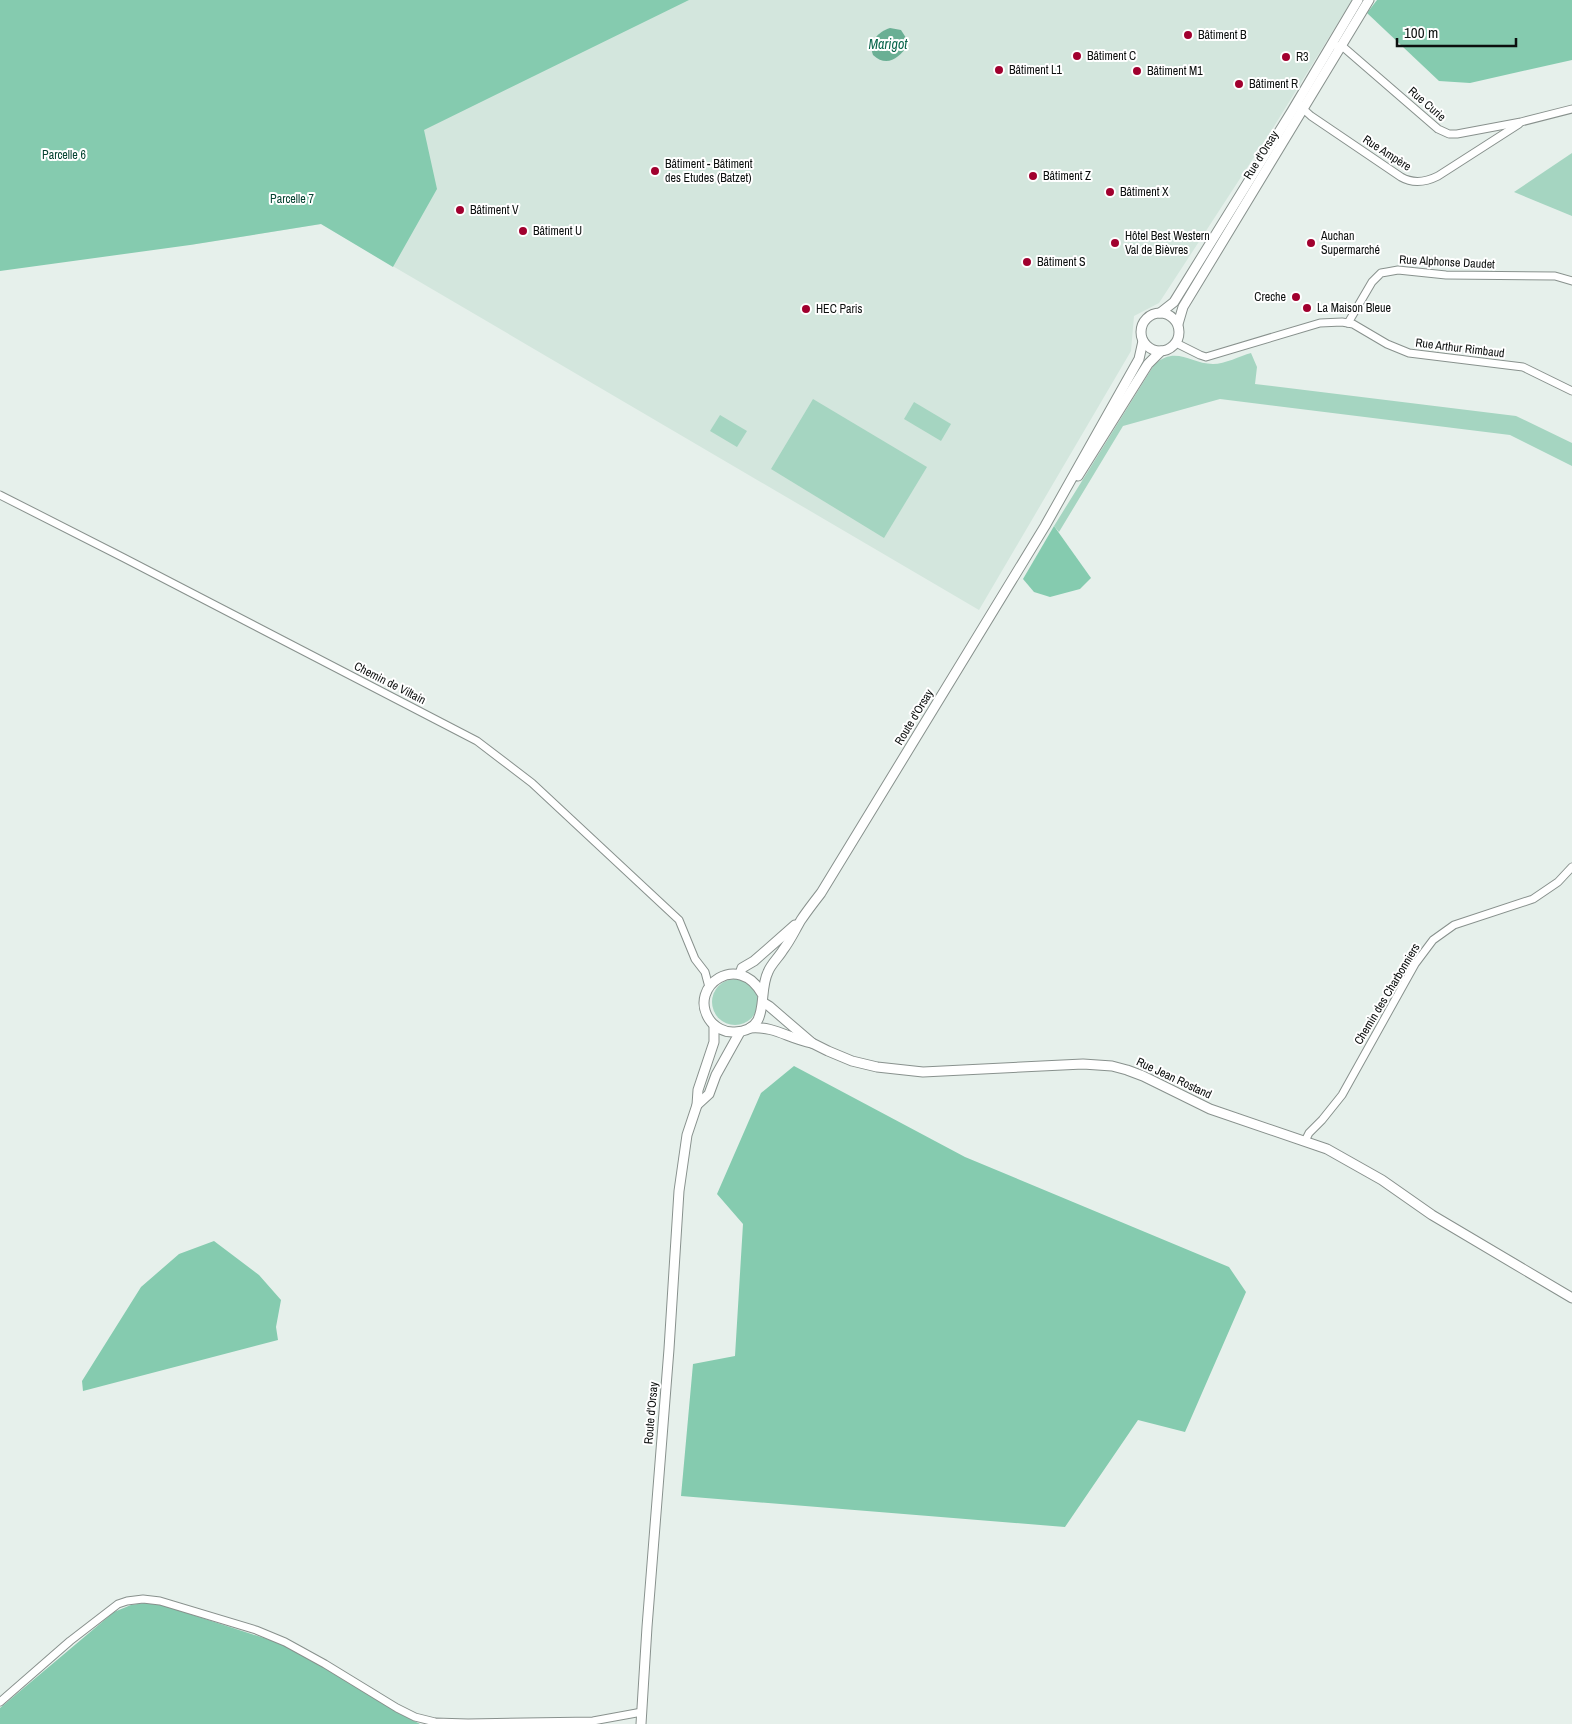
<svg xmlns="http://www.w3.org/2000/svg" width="1572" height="1724" viewBox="0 0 1572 1724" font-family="'Archivo Narrow',sans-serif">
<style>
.built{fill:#d3e6dd}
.green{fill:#a5d5c1}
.forest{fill:#85cbaf}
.water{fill:#6aaf94}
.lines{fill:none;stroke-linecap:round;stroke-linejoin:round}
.minor-casing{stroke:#88918d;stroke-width:9}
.tertiary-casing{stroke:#88918d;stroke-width:11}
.secondary-casing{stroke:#88918d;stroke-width:11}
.minor{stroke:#fff;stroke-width:7}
.tertiary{stroke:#fff;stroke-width:9}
.secondary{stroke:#fff;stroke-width:9}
.poi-dot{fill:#a1002e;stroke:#fff;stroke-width:2}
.labels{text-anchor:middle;stroke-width:4;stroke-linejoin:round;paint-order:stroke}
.poi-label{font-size:12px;fill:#0c0f0e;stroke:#fff;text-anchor:start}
.street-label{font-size:12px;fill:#0c0f0e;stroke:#fff}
.park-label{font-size:12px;fill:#064432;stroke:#fff}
.water-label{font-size:14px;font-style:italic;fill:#0a664c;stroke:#fff}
</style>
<rect width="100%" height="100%" fill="#e6f0eb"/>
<path class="built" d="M25,0H1352L1273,128L1159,303L1134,316L1131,351L979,610L321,224L190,245Z"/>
<g class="green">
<path d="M1572,153V216L1514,192Z"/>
<path d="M1251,353L1257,367L1255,384L1516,416L1572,443V466L1510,435L1220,399L1123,426L1059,532L1054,526L1154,365C1176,345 1190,364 1213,364C1225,364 1240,356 1251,353Z"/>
<path d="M813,399L927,467L884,538L771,469Z"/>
<path d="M914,402L951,424L941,441L904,419Z"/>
<path d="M720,415L747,431L737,447L710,431Z"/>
<circle cx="735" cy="1002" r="23"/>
</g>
<g class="forest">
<path d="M0,0H689L424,130L437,189L393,267L321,224L190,245L0,271Z"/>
<path d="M1377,0H1572V60L1470,83L1439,81L1367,13Z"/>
<path d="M1054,526L1091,578L1080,589L1050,597L1034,592L1023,579Z"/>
<path d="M794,1066L965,1157L1229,1267L1246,1292L1185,1432L1138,1420L1065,1527L681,1496L693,1364L735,1356L743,1224L717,1194L761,1093Z"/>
<path d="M214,1241L259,1275L281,1300L276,1327L278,1340L83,1391L82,1381L141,1287L179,1254Z"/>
<path d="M144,1603L159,1604L295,1648L397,1712L420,1724H0V1708L114,1612L131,1605Z"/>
</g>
<path class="water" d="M890,28L901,30L908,41V45C899,58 887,68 873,55C868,42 878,32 890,28Z"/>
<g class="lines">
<defs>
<g id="minor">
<path d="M1337,46H1342L1438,129L1449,134H1457L1521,122L1572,109"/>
<path d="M1300,106L1311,116L1401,177C1413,184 1426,182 1438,176L1519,124"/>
<path d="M1348,323L1372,282L1381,273L1387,272L1398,270L1446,275L1555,276L1572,281"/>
<path d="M1176,343L1200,355L1206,357L1320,323L1342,322L1353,324L1387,344L1409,353L1523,367L1572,391"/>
<path d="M0,495L124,558L477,741L532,783L679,920L695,959L705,972L709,987"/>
<path d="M1305,1141L1309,1133L1322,1120L1342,1095L1415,964L1433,940L1454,925L1533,899L1558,882L1572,867"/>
<path d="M0,1702L70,1641L118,1604L127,1601L143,1599L160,1601L256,1630L285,1642L325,1664L397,1708L415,1717L435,1722L468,1723L593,1721L642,1712"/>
</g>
<g id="tertiary">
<path d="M764,1003L769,1006L812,1043L828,1051L852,1061L877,1067L923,1072L1083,1064L1112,1066L1127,1070L1143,1076L1210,1109L1327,1149L1382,1180L1432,1215L1572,1298"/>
<path d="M750,1028C775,1026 787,1038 812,1043"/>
</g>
<g id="secondary">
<circle cx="1160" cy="332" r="19"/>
<path d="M1160,313L1174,302L1292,111L1358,0"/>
<path d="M1178,324L1183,307L1369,0"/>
<path d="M1078,476L1148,364L1161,351"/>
<path d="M740,974L742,968L754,961L795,925"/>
<path d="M762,994C739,951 688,986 709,1019C714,1027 725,1033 735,1032C772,1030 757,994 768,972C771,964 779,957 783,950C790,941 795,930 801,920C807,911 814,902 821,893L1045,526L1139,359L1143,341"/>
<path d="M697,1105L709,1094L716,1075L740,1032"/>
<path d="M641,1724L647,1627L669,1349L679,1191L687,1135L697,1105L698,1090L714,1042V1025"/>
</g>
</defs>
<use href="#minor" class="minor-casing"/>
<use href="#tertiary" class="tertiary-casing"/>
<use href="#secondary" class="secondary-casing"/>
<use href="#minor" class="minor"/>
<use href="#tertiary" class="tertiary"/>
<use href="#secondary" class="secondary"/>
</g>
<g class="poi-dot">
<circle cx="1188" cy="35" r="5"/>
<circle cx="1077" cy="56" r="5"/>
<circle cx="1286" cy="57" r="5"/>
<circle cx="999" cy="70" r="5"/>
<circle cx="1137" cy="71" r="5"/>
<circle cx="1239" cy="84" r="5"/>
<circle cx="655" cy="171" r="5"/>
<circle cx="1033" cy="176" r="5"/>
<circle cx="1110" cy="192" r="5"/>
<circle cx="460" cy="210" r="5"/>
<circle cx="523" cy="231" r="5"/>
<circle cx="1115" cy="243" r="5"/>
<circle cx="1311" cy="243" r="5"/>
<circle cx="1027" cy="262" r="5"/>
<circle cx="1296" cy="297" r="5"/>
<circle cx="1307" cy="308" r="5"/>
<circle cx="806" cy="309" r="5"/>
</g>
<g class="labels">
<g class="poi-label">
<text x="1198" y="39">Bâtiment B</text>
<text x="1087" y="60">Bâtiment C</text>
<text x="1296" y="61">R3</text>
<text x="1009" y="74">Bâtiment L1</text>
<text x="1147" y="75">Bâtiment M1</text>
<text x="1249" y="88">Bâtiment R</text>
<text x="665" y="168">Bâtiment - Bâtiment<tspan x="665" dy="14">des Etudes (Batzet)</tspan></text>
<text x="1043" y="180">Bâtiment Z</text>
<text x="1120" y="196">Bâtiment X</text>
<text x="470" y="214">Bâtiment V</text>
<text x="533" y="235">Bâtiment U</text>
<text x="1125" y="240">Hôtel Best Western<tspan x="1125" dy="14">Val de Bièvres</tspan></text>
<text x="1321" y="240">Auchan<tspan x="1321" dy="14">Supermarché</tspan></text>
<text x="1037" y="266">Bâtiment S</text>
<text x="1286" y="301" text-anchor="end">Creche</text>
<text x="1317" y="312">La Maison Bleue</text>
<text x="816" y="313">HEC Paris</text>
</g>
<g class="street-label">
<text transform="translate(1427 104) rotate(41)" y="4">Rue Curie</text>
<text transform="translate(1387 153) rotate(33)" y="4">Rue Ampère</text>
<text transform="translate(1261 155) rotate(-58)" y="4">Rue d'Orsay</text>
<text transform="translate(1447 262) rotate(3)" y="4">Rue Alphonse Daudet</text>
<text transform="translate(1460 348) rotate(7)" y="4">Rue Arthur Rimbaud</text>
<text transform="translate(390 683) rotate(27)" y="4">Chemin de Viltain</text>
<text transform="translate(914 717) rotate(-59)" y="4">Route d'Orsay</text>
<text transform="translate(1387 994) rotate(-59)" y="4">Chemin des Charbonniers</text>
<text transform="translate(1174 1078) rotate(25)" y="4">Rue Jean Rostand</text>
<text transform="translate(651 1413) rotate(-85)" y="4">Route d'Orsay</text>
</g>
<g class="park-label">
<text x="64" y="159">Parcelle 6</text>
<text x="292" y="203">Parcelle 7</text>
</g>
<g class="water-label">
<text x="888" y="49">Marigot</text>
</g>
</g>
<path d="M1397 38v8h119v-8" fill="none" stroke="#0c0f0e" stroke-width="2.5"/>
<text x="1404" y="38" font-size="15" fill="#0c0f0e" stroke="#ffffff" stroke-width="4" paint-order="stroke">100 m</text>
</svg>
